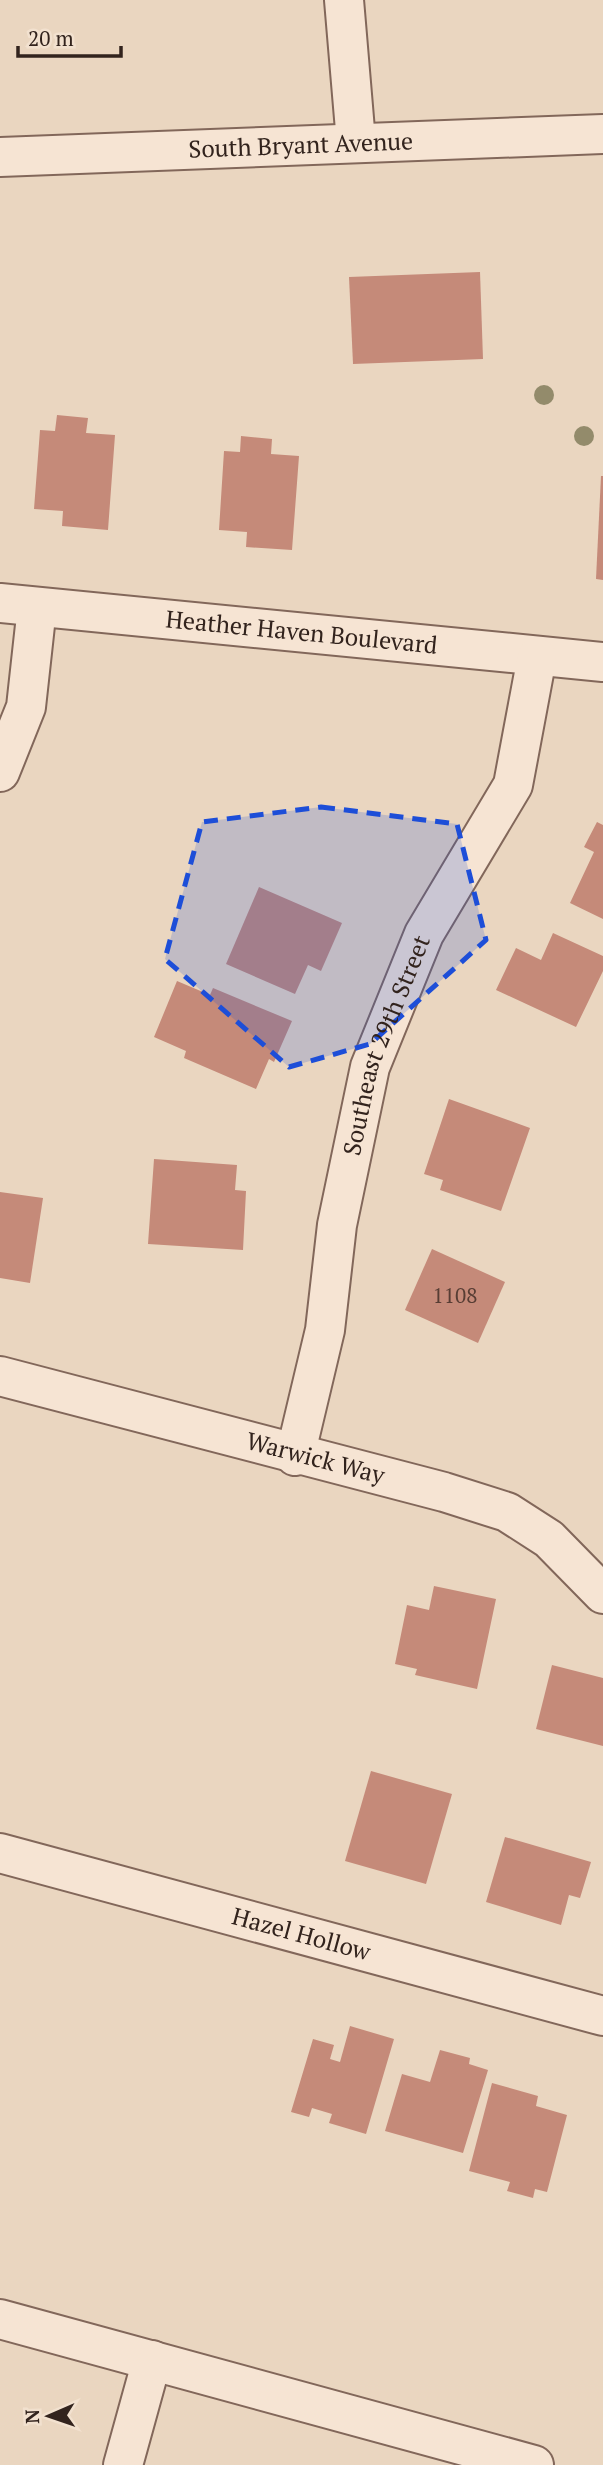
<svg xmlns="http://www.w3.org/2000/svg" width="603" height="2465" viewBox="0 0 603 2465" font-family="'PT Serif',serif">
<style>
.building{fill:#c58a79}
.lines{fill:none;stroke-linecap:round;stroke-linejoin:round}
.minor-casing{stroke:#82675a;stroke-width:42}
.minor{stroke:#f6e4d3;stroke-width:38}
.tree{fill:#938b6b}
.marked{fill:#1d4ed8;fill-opacity:0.2;stroke:#1d4ed8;stroke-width:5;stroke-dasharray:14 9;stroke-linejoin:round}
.labels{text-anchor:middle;stroke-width:5;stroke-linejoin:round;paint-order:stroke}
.number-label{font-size:21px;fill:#573d34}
.street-label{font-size:24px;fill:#32231d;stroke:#f2e1cf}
</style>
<rect width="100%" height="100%" fill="#ead6c0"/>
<g class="building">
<path d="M480,272L483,359L353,364L349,277Z"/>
<path d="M57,415L88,418L86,433L115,435L108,530L62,526L63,511L34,509L40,430L55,431Z"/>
<path d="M241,436L272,439L271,454L299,456L292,550L246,547L247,532L219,530L224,451L240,452Z"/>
<path d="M601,476H603V580L596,579Z"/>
<path d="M597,822L603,825V919L570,903L594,852L584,847Z"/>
<path d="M259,887L342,923L321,971L308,965L295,994L226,964Z"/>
<path d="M553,933L603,956V971L576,1027L496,990L516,948L541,960Z"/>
<path d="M177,981L210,995L213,988L292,1021L274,1062L269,1059L256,1089L184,1058L186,1051L154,1037Z"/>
<path d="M449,1099L530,1128L501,1211L440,1190L443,1180L424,1174Z"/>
<path d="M154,1159L237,1165L235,1190L246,1191L243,1250L148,1244Z"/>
<path d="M0,1192L43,1198L30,1283L0,1278Z"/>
<path d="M432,1249L505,1282L478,1343L405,1310Z"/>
<path d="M434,1586L496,1599L477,1689L415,1675L417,1669L395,1664L407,1605L429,1610Z"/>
<path d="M552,1665L603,1678V1746L536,1729Z"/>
<path d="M371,1771L452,1794L426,1884L345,1861Z"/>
<path d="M505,1837L591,1862L580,1898L569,1895L561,1925L486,1902Z"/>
<path d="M350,2026L394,2039L366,2134L329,2123L332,2114L312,2108L309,2117L291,2112L313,2039L334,2045L330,2059L340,2062Z"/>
<path d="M440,2050L470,2058L469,2064L488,2070L463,2153L385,2131L402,2074L430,2082Z"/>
<path d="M492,2083L538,2096L536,2106L567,2115L547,2192L535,2189L533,2198L507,2191L510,2182L469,2171Z"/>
</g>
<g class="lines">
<defs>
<g id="minor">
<path d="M344,0L356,142"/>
<path id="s1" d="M0,157L603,134"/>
<path id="s2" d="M0,603L603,662"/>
<path d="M0,772L26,707L37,607"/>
<path id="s3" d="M0,1376L444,1492L507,1512L549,1539L603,1594"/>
<path id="s4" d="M295,1456L325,1330L337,1225L370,1067L424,934L513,785L537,657"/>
<path id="s5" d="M0,1853L603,2016"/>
<path d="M0,2319L534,2465"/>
<path d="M123,2465L152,2360"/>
</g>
</defs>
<use href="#minor" class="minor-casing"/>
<use href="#minor" class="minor"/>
</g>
<g class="tree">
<circle cx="544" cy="395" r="10"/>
<circle cx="584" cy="436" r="10"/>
</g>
<path class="marked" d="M321,807L457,824L486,940L370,1044L289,1067L165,959L202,822Z"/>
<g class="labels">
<g class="number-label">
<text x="455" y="1303">1108</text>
</g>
<g class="street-label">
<text dy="8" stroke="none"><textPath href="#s1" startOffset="301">South Bryant Avenue</textPath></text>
<text dy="8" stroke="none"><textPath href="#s2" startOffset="303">Heather Haven Boulevard</textPath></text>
<text dy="8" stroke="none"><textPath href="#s4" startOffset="422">Southeast 29th Street</textPath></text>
<text dy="8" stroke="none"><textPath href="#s3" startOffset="326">Warwick Way</textPath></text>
<text dy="8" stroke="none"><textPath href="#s5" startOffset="312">Hazel Hollow</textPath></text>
</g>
</g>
<g transform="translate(49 2416) rotate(268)" stroke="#f2e1cf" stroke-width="5" paint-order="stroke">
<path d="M0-5L12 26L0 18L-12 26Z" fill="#32231d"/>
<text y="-10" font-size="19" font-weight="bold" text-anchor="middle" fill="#32231d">N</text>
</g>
<path d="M18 46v10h103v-10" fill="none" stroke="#32231d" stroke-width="3.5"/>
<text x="28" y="46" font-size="21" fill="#32231d" stroke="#f2e1cf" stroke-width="5" paint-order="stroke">20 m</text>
</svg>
